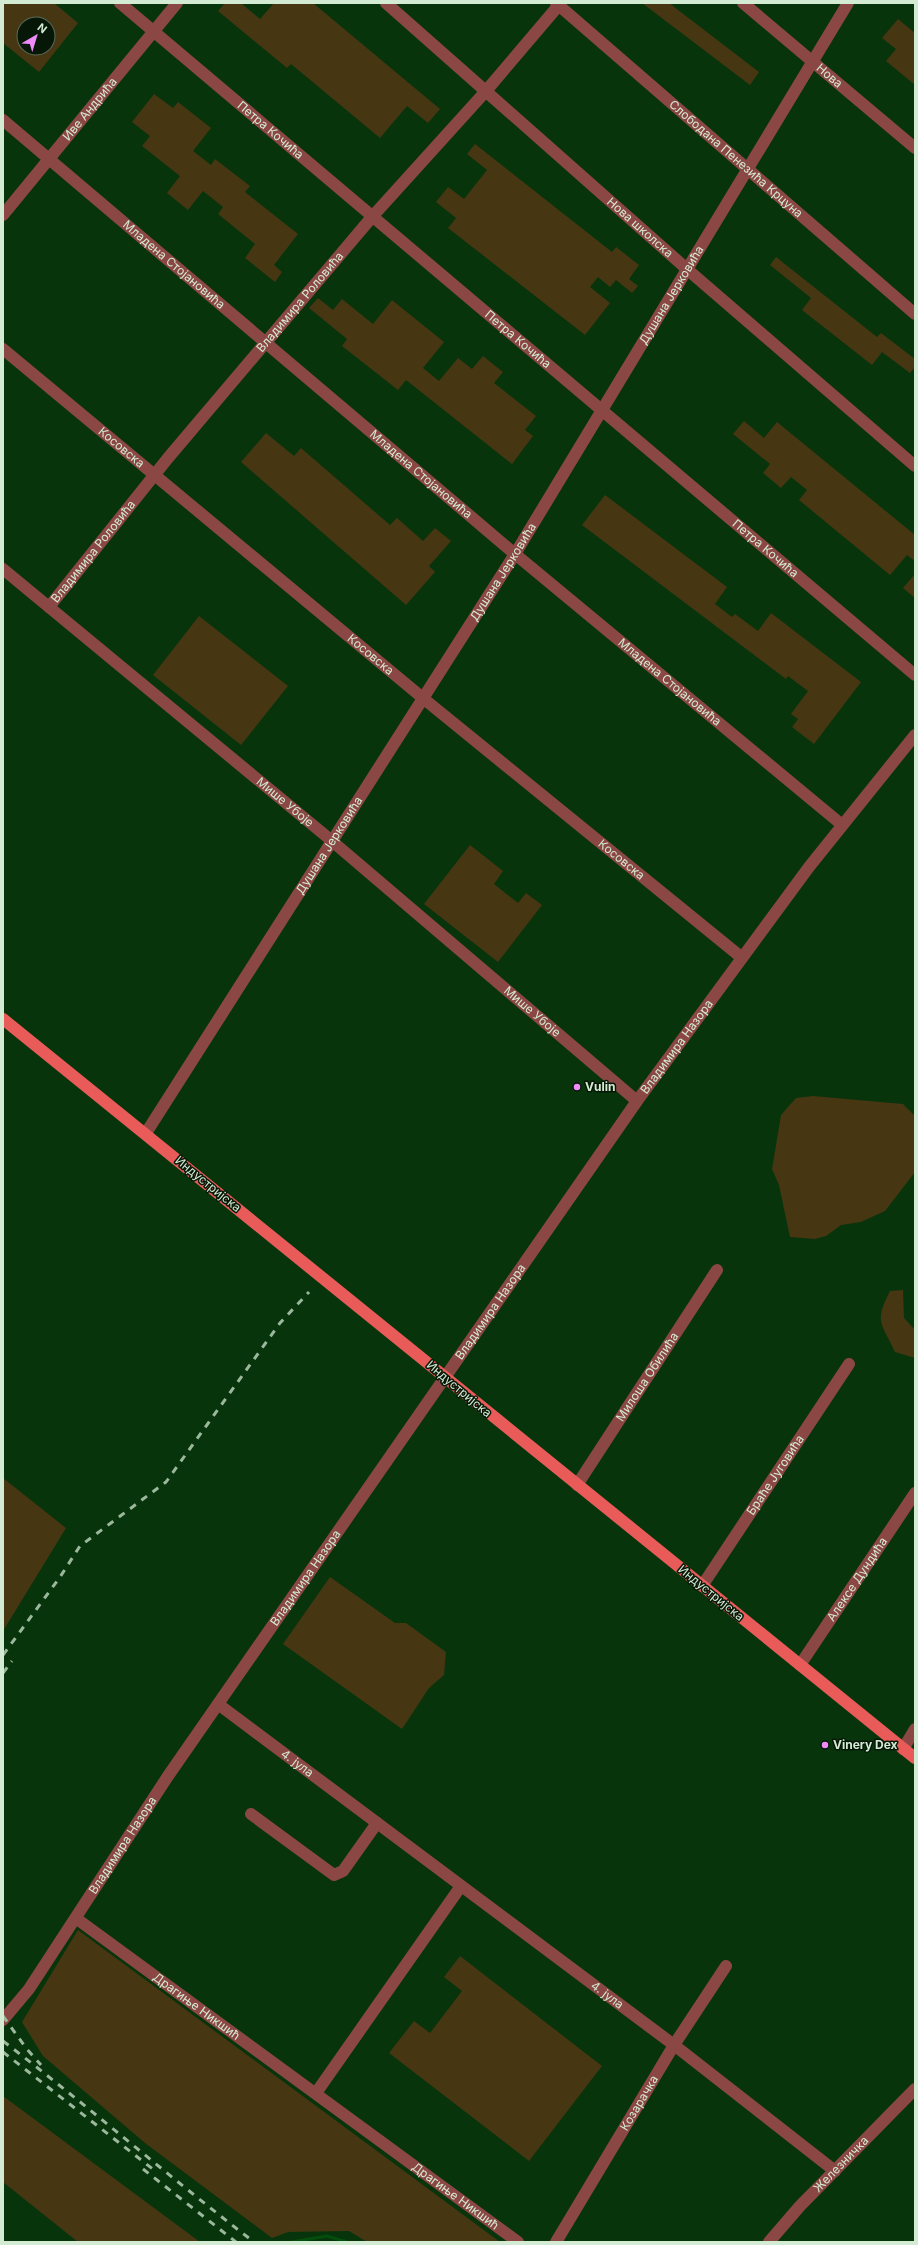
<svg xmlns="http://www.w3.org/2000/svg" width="918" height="2245" viewBox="0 0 918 2245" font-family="Inter,sans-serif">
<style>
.green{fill:#463612;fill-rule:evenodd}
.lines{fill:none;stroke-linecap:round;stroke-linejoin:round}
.stream{stroke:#034e0d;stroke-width:3}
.minor{stroke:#8b4744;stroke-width:12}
.major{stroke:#e85b59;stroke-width:12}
.rail{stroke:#9bb89c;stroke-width:3;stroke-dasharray:7 7;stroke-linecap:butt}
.poi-dot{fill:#ef8bf7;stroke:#061707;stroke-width:1.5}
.labels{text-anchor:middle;stroke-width:3;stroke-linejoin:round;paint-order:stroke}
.street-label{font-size:12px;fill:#d4ebd3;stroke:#061707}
.poi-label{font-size:12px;font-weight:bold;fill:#d4ebd3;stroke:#061707;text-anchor:start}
</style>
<rect width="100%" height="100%" fill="#08340c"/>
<g class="green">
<path d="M3,3H54L78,23L39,72L3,43ZM24,24H48V48H24Z"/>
<path d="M225,3H241L260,19L274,3H313L440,109L428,123L407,106L380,138L291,64L287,68L218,11Z"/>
<path d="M642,3H669L759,72L750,85Z"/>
<path d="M898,19L915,33V85L886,61L896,49L882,38Z"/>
<path d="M154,94L173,108L178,102L211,128L193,151L211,165L215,159L250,186L245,192L298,234L274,265L282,272L275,282L245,258L255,244L218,214L223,207L203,191L188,210L167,193L180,176L142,146L150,136L132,122Z"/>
<path d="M475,144L612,252L616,247L639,265L629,279L638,286L632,293L616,280L610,287L598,277L590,287L610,303L585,335L448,228L456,218L436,202L448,187L464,199L487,170L467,154Z"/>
<path d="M776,257L877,337L881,333L915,359V367L910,373L882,352L872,365L802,310L811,298L770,265Z"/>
<path d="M318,298L333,310L342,299L373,324L392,300L444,342L423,368L439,381L458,358L472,369L483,356L503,372L494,383L536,416L525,430L533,436L512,464L406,380L398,390L342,346L347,339L309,308Z"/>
<path d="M744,421L764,438L777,422L915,535V561L907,555L890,575L799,500L807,490L791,477L781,488L763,473L770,464L733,434Z"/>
<path d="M266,433L294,456L301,448L390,525L397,518L423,541L435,528L451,541L429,566L435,572L406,605L241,462Z"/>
<path d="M605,495L727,587L715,604L732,617L735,614L758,631L771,613L861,682L814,744L792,727L798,719L791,714L808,691L788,676L786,679L582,525Z"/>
<path d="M915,574V598L903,588Z"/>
<path d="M199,616L288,686L241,745L153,675Z"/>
<path d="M470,845L503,871L494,884L518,903L526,893L542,905L498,962L424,904Z"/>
<path d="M813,1096L903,1104L915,1116V1172L885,1211L861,1222L841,1225L826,1236L815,1239L790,1237L779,1185L772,1169L781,1115L796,1098Z"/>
<path d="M903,1290L904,1318L915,1330V1358L895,1352C881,1322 874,1322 890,1291Z"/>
<path d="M3,1478L66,1528L3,1631Z"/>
<path d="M330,1577L395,1623H406L446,1652L444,1675L429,1688L402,1729L283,1644Z"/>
<path d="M78,1930L500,2242H367L349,2231L288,2232L272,2238L145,2143L43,2056L22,2022Z"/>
<path d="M460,1956L602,2066L529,2161L389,2053L414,2021L430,2033L462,1991L444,1977Z"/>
<path d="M3,2096L200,2242H78L3,2182Z"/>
</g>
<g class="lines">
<path class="stream" d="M291,2242L327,2236L347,2242"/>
<g class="minor">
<path id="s1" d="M120,3L915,675"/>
<path id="s2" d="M386,3L688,270L915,466"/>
<path id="s3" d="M556,3L915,314"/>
<path id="s4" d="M743,3L915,148"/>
<path id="s5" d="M3,120L515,554L841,824"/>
<path id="s6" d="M3,215L177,3"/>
<path id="s7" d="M3,349L424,699L741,957"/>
<path id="s8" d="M3,569L326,836L637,1101"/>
<path id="s9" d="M49,607L168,458L372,217L486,91L559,5"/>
<path id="s10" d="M146,1133L515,554L848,3"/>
<path id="s11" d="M577,1485L717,1270"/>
<path id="s12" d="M702,1586L849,1364"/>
<path id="s13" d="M800,1665L915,1493"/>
<path id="s14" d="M218,1704L674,2045L835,2171"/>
<path d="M903,1749L915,1729"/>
<path d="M251,1814L334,1875L343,1871L377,1823"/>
<path id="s15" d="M77,1919L518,2242"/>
<path id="s16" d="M3,2020L29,1989L168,1776L637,1101L809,867L915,735"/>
<path d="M316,2093L461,1886"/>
<path id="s17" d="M556,2242L674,2045L726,1966"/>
<path id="s18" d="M769,2242L800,2206L915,2089"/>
</g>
<path class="major" d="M3,1019L915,1758"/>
<g class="rail">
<path d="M3,1655L60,1577L80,1546L166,1482L280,1323L309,1292"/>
<path d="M3,1673L12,1661"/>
<path d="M3,2016L26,2048L41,2065"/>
<path d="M3,2041C88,2106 169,2177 254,2242"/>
<path d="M3,2052L154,2170"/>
<path d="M143,2169L236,2242"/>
</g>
</g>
<g class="poi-dot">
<circle cx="577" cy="1087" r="4"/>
<circle cx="825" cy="1745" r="4"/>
</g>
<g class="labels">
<g class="street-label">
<text dy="4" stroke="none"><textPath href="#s4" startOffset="113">Нова</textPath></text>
<text dy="4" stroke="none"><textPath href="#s6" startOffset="137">Иве Андрића</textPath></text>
<text dy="4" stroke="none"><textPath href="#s1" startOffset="197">Петра Кочића</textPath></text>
<text dy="4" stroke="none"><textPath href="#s3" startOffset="238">Слободана Пенезића Крцуна</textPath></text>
<text dy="4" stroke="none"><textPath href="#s2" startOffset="339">Нова школска</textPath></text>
<text dy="4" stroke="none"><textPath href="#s5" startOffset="224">Младена Стојановића</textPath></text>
<text dy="4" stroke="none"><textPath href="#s10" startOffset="989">Душана Јерковића</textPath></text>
<text dy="4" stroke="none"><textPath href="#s9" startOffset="395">Владимира Роловића</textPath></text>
<text dy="4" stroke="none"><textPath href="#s1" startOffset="521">Петра Кочића</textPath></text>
<text dy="4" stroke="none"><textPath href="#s7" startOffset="154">Косовска</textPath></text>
<text dy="4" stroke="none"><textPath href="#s5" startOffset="548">Младена Стојановића</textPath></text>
<text dy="4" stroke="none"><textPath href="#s1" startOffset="845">Петра Кочића</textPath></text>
<text dy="4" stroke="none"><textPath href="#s9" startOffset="71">Владимира Роловића</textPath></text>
<text dy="4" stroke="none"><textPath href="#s10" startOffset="665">Душана Јерковића</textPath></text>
<text dy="4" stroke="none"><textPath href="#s7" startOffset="478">Косовска</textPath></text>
<text dy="4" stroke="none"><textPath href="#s5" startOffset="872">Младена Стојановића</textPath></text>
<text dy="4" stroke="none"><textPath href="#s8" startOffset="366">Мише Убоје</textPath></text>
<text dy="4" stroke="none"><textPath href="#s10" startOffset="341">Душана Јерковића</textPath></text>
<text dy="4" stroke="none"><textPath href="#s7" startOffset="802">Косовска</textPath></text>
<text dy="4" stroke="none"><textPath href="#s8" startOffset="690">Мише Убоје</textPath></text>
<text dy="4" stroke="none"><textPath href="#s16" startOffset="1184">Владимира Назора</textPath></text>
<text transform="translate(208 1184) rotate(39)" y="4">Индустријска</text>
<text dy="4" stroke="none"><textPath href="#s16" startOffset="860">Владимира Назора</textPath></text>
<text dy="4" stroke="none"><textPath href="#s11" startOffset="129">Милоша Обилића</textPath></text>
<text transform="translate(459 1389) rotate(40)" y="4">Индустријска</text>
<text dy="4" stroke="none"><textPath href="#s12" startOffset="133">Браће Југовића</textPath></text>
<text dy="4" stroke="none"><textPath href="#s16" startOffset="536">Владимира Назора</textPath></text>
<text dy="4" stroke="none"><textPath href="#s13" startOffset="103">Алексе Дундића</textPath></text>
<text transform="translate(711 1593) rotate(39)" y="4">Индустријска</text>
<text dy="4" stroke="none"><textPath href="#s14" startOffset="99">4. јула</textPath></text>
<text dy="4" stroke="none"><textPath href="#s16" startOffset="212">Владимира Назора</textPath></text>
<text dy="4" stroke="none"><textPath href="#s14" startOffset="486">4. јула</textPath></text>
<text dy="4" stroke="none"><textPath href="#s15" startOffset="148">Драгиње Никшић</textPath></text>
<text dy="4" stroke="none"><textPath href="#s17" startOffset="162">Козарачка</textPath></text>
<text dy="4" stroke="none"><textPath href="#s18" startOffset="106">Железничка</textPath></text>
<text dy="4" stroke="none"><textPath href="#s15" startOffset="469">Драгиње Никшић</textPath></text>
</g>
<g class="poi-label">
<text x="585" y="1091">Vulin</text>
<text x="833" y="1749">Vinery Dex</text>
</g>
</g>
<rect width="918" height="2245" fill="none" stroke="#d4ebd3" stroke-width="8"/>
<g transform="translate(36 36) rotate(38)"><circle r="19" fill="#061707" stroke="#586c59"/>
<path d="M0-3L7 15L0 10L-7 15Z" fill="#ef8bf7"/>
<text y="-6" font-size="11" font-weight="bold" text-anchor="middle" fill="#d4ebd3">N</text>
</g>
</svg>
